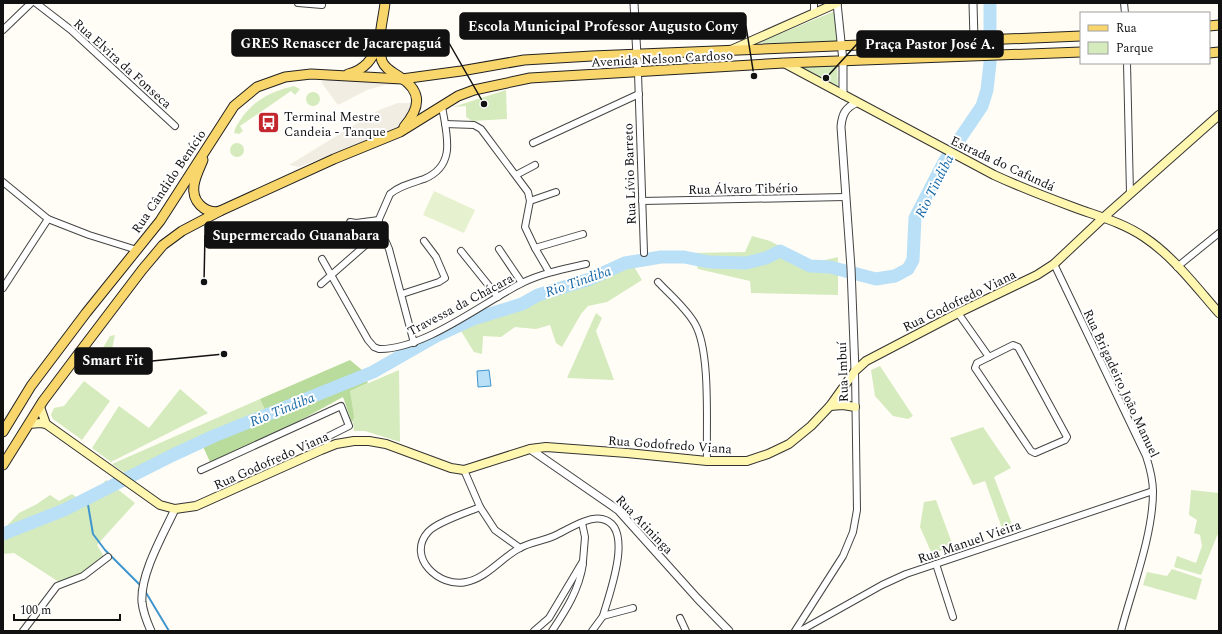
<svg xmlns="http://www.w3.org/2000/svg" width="1222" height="634" viewBox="0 0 1222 634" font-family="Spectral,serif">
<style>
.green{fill:#d5ebbd}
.forest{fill:#b9dc9c}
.pitch{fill:#e6f2cf}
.plaza{fill:#f1ede2}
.water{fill:#b9e0f7;stroke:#3f96cf}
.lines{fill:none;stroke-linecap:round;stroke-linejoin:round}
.stream{stroke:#3f96cf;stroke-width:2}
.river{stroke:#b9e0f7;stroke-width:13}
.minor-casing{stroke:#444;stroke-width:8}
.tertiary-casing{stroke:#444;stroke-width:9}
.secondary-casing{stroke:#333;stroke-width:10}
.primary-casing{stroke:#222;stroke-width:11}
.minor{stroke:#fff;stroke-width:6}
.tertiary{stroke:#fff;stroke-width:7}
.secondary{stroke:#fff6b0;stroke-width:8}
.primary{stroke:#f9d66b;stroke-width:9}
.labels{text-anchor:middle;stroke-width:4;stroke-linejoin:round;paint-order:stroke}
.street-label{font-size:13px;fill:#111;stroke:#fff}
.poi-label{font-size:13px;fill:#111;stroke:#fff;text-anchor:start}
.water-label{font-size:14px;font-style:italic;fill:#1768a6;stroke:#fff}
.leader{fill:none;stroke:#111;stroke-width:1.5}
.callout-dot{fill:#111;stroke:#fff;stroke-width:1.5}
.callout{fill:#111;stroke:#111;stroke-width:1.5}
.callout-label{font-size:14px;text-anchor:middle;font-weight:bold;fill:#fff}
</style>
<rect width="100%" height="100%" fill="#fffdf5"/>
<g class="green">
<path d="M835,11L838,42L758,43Z"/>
<path d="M837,64L838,90L793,66Z"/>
<path d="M294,86L300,89L295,95L291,91L240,126L243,131L239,134L234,133C235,127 239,122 243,116C257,98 273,91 294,86Z"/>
<path d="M506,90L507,119L472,121L466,117V106L453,107Z"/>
<circle cx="313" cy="99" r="7"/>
<circle cx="237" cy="150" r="7"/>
<path d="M752,236L770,241L799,256L816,262L838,257V295L751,293L750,281L698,269L692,253L745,252Z"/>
<path d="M633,265L642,280L607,302L588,306L581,314L562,347L556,343L550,325L536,329L515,327L501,337L483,336L482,354L474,352L461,331L563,288L592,281L623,267Z"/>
<path d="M596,313L602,318L596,331L614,380L567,378Z"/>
<path d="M115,335L108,367L102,372L96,368L95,361L110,336Z"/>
<path d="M880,366L913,416L908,419L893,416L875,396L871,370Z"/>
<path d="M399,370L400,442L365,431H354L350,391Z"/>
<path d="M84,381L110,401L82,440L53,419L51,415L54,408L64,406Z"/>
<path d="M180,389L208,413L111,462L92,448L119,406L149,428Z"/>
<path d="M260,399L265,410L126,474L112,464Z"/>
<path d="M983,427L1011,468L994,477L1013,527L1003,531L985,481L973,485L950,438Z"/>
<path d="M106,480L135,503L97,545L105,558L82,574L59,582L14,553L3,554V530L19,513L37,504L50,495L59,501L72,494L85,504Z"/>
<path d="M1191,490L1219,493V531L1201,575L1174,567L1177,556L1196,563L1202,546L1200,535L1194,533L1197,520L1189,515Z"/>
<path d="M936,500L953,546L932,554L920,527L924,502Z"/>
<path d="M1172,569L1202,579L1196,600L1143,585L1147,572L1167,576Z"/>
</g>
<path class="forest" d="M350,360L362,370L368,383L350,391L354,417L352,423L343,397L275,434L210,462L200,440L265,410L260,399Z"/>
<path class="pitch" d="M434,191L475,210L464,233L423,215Z"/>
<g class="plaza">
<path d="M326,80L392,81L399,85H385L367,90L338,105L321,82Z"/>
<path d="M398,103H410L412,104V110L400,128L299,167L289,165L379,110Z"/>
</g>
<path class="water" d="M489,370L491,386L478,387L477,371Z"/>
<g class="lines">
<g class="stream">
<path d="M87,499L93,534L105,550L141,586"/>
<path d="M145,591L169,631"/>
</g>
<path class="river" d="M3,534L64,510L173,455L214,436L373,372L436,336L473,319L522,304L538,295L590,279L625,263L661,257H684L709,262L746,263L766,258L780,251L810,266L830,267L876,279L895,276L908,269L913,260L915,218L944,162L982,106L987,90L990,63V3"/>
<defs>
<g id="minor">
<path d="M36,3L71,30L175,126"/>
<path d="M298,3L322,5"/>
<path d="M814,3V14"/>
<path d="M1124,3L1125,13"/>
<path d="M3,30L31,3"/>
<path d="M1127,63L1130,194"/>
<path d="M638,73L644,253"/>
<path d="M445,124L474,125L481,129L528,192L530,201L525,227L535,248L549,272"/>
<path d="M533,143L639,94"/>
<path d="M516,175L535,165"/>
<path d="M3,182L48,219L89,235L137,250"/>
<path d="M530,201L556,192"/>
<path d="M642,201L845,197"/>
<path d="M350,222L356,223L379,220"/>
<path d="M375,230L386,242L389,249L414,343"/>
<path d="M535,248L583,234"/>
<path d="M499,249L522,283"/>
<path d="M461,251L498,297"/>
<path d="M322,259L368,340L374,347L379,349C423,350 481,304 522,283C542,273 564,269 586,264"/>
<path d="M1054,264L1146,456C1150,468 1153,480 1153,492C1153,535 1132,589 1121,631"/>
<path d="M1177,267L1219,233"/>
<path d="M658,282C670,295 686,308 695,324C711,352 706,426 707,461"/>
<path d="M321,284L369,242L390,194C399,186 412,183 424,179C458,165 446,133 442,106"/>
<path d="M3,288L48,219"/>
<path d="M402,294L439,282L445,278L436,257L424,241"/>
<path d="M958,313L989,357"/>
<path d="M1013,345L1018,347L1067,437L1065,440L1035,453L1031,451L975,368L977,363Z"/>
<path d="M201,470L341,406L349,426L325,438L326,442L330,446"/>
<path d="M464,470L480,507C466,513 437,522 428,532C406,557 439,588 466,582C487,578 502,557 520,548C530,542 543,541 554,536C567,530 588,516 602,519C636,526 608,597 603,616"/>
<path d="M480,507L495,530L520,548"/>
<path d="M936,564L953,617"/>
<path d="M680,618L686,631"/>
<path d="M23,631L57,586L83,576L108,557"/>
<path d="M534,631L549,618L583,561L585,537L582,523"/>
<path d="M552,631C566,610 579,590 583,564"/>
<path d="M592,631L603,616L633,608"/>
<path d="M795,631L843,556L853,532L857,510L855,371"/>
<path d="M800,631L882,585L906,574L1153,491"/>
</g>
<g id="tertiary">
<path d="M634,3L638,73"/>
<path d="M837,3L843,61V95"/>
<path d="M973,3L974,39"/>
<path d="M855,371L851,268L841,127C842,115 845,108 856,103"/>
<path d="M530,449L618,510L697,598L729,631"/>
<path d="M151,631C147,622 143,612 142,602C140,574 163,535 175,509"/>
</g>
<g id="secondary">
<path d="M731,50L837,3"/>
<path d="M784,63L994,175C1020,187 1046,197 1073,207C1097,216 1122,222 1144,237C1173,256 1196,287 1219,313"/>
<path d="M830,406L843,405L855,407"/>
<path d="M40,407L46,424"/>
<path d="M29,424L41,423L46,424L160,505L175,509L196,506L321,450L336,444L354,441H369L386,444L451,468L464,470L530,449L546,447L627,453L707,461H747L768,454L789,444L811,426L830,406L855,371L866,361L958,313L1037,275L1054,264L1104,217L1219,115"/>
</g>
<g id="primary">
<path d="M385,3C383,21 376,43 382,61C385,69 393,72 400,77C423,92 420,108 404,127"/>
<path d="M1209,26L1219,25"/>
<path d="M1209,53L1219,52"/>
<path d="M348,74C366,70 372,58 380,43"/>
<path d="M203,160C197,174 187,192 200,205C206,211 212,213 220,211"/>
<path d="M3,432L31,386L86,313L160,221L234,106L257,87L285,77L311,74L402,79L461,71L524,60L592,56L1081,36"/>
<path d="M3,465L43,401L73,361L142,270L163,245L182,231L220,211L334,159L400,132L458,96L474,90L530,78L784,63L1081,52"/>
</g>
</defs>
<use href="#minor" class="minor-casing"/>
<use href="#tertiary" class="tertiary-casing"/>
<use href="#secondary" class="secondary-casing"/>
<use href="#primary" class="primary-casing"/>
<use href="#minor" class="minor"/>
<use href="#tertiary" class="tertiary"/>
<use href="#secondary" class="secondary"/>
<use href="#primary" class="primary"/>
</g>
<defs>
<symbol id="bus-square" viewBox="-11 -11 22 22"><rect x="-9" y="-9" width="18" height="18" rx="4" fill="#c4262e" stroke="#fff"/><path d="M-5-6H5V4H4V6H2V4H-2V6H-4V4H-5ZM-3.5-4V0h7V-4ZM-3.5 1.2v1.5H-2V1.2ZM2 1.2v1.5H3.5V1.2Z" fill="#fff"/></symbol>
</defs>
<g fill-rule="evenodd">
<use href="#bus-square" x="256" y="110" width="25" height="25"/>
</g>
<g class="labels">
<g class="street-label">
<text transform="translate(662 58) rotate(-3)" y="5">Avenida Nelson Cardoso</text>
<text transform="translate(123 63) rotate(42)" y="5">Rua Elvira da Fonseca</text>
<text transform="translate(1003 163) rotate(25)" y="5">Estrada do Cafundá</text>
<text transform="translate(629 174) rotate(-92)" y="5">Rua Lívio Barreto</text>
<text transform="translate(168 181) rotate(-56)" y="5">Rua Cândido Benício</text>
<text transform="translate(743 188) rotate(-1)" y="5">Rua Álvaro Tibério</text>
<text transform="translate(959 300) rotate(-26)" y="5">Rua Godofredo Viana</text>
<text transform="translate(460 304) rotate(-28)" y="5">Travessa da Chácara</text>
<text transform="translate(842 372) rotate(-92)" y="5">Rua Imbuí</text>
<text transform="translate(1122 383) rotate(65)" y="5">Rua Brigadeiro João Manuel</text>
<text transform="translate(670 444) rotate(4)" y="5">Rua Godofredo Viana</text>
<text transform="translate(271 460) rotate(-24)" y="5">Rua Godofredo Viana</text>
<text transform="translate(645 524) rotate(46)" y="5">Rua Atininga</text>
<text transform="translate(969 541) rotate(-19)" y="5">Rua Manuel Vieira</text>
</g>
<g class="poi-label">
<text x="284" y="121">Terminal Mestre<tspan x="284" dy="15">Candeia - Tanque</tspan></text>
</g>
<g class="water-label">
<text transform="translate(934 186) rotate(-63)" y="5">Rio Tindiba</text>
<text transform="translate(578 281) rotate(-19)" y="5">Rio Tindiba</text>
<text transform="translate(282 409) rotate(-22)" y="5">Rio Tindiba</text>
</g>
</g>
<path class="leader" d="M754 76L746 26M484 104L449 43M826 78L857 44M204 282L205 235M224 354L152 361"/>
<g class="callout-dot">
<circle cx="754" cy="76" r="4"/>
<circle cx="484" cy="104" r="4"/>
<circle cx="826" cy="78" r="4"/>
<circle cx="204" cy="282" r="4"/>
<circle cx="224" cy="354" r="4"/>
</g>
<g class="callout">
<rect x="460" y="13" width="286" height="26" rx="4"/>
<rect x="232" y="30" width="217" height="26" rx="4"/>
<rect x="857" y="31" width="146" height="26" rx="4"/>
<rect x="205" y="222" width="183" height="26" rx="4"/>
<rect x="75" y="348" width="77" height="26" rx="4"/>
</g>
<g class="callout-label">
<text x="603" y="31">Escola Municipal Professor Augusto Cony</text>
<text x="341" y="48">GRES Renascer de Jacarepaguá</text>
<text x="930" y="49">Praça Pastor José A.</text>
<text x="296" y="240">Supermercado Guanabara</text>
<text x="113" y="365">Smart Fit</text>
</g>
<rect width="1222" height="634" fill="none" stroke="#111111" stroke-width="8"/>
<rect x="1080" y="12" width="130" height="52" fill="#ffffff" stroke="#a0a0a0"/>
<rect x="1088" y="25" width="20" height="6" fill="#f9d66b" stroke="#a0a0a0"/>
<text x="1116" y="32" font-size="12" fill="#111111">Rua</text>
<rect x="1088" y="42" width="20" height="12" fill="#d5ebbd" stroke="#a0a0a0"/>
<text x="1116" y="52" font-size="12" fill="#111111">Parque</text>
<path d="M14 614v6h106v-6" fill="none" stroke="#111111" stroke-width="2"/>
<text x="20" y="614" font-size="12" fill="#111111" stroke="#ffffff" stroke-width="3" paint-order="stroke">100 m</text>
</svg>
